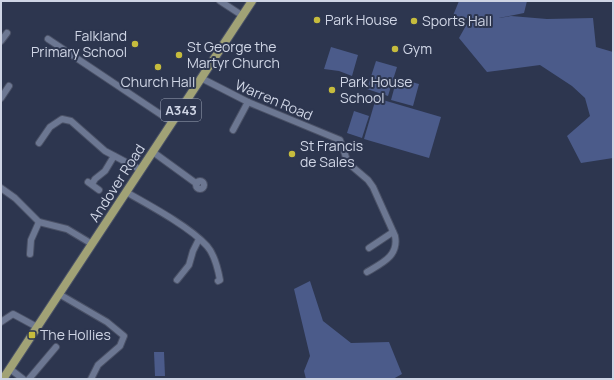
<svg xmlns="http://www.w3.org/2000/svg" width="614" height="380" viewBox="0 0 614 380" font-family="Manrope,sans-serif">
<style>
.green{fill:#4b5b8a}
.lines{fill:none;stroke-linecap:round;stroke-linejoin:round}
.minor-casing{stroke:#4a5166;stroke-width:8}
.major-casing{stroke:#4a5166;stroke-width:10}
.minor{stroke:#6c7792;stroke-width:6}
.major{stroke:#a1a276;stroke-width:8}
.poi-dot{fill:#c6bc3d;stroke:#2d364f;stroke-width:1.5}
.labels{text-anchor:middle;stroke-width:4;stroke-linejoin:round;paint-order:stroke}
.shield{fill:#2d364f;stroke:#9ea5b8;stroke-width:1}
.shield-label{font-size:13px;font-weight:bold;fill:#cfd5e5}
.poi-label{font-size:14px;fill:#cfd5e5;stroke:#2d364f;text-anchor:start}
.street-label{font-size:14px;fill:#cfd5e5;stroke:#2d364f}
</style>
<rect width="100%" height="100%" fill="#2d364f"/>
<g class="green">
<path d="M459,1H527L524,13L499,18L511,16L547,19L593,18L596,47L613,52V158L581,163L567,136L590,116L585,98L572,86L540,65L487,72L459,38L468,22L492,18H452Z"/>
<path d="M331,47L358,55L352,76L339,71L324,69Z"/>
<path d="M376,61L397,67L388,96L367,89Z"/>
<path d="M397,78L419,84L413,106L391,100Z"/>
<path d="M376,98L441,117L429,158L364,139Z"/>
<path d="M354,111L369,116L362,138L347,133Z"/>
<path d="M310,281L323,321L351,343L389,342L402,374L393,379H306L304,371L310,356L294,289Z"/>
<path d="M154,352H164L165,376H155Z"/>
</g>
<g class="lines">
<defs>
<g id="minor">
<path d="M220,1L243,16"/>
<path d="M48,39L172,122"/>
<path d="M1,41L7,33"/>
<path d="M201,78L248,102L340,140L348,163L368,180L373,187L395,236C399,256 382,263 367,272"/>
<path d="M1,98L9,86"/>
<path d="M233,130L248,102"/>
<path d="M39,143L50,127L62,119L71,121L105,151L141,170"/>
<path d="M153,152L197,184"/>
<circle cx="200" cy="185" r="4"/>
<path d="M88,182L99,190"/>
<path d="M92,184L95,179L105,171L114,156"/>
<path d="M1,188L15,198L39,222L67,229L92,244"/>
<path d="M126,192C149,205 190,227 207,246C215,255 218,269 220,280L218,281"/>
<path d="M369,248L393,232"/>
<path d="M30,254L31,240L39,222"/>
<path d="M177,280L189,265L193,251L199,239"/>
<path d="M59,294L107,322L124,336L120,346L98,365L91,379"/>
<path d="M1,322L13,314L37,327"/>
<path d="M10,369L23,379"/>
<path d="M29,379L56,347"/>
</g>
<path id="major" d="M3,379L252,1"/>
</defs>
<use href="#minor" class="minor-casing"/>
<use href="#major" class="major-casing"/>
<use href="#minor" class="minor"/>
<use href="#major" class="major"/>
</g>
<g class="poi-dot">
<circle cx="317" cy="20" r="4"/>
<circle cx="414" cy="21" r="4"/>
<circle cx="135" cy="44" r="4"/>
<circle cx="395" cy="49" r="4"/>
<circle cx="179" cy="55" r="4"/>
<circle cx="158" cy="67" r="4"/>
<circle cx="332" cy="90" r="4"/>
<circle cx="292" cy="154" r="4"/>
<rect x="28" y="331" width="8" height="8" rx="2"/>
</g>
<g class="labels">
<rect class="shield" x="161" y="99" width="40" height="22" rx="3"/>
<g class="shield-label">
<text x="181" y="115">A343</text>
</g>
<g class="poi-label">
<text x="325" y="25">Park House</text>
<text x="422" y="26">Sports Hall</text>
<text x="127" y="41" text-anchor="end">Falkland<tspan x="127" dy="16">Primary School</tspan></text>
<text x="187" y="52">St George the<tspan x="187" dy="16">Martyr Church</tspan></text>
<text x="403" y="54">Gym</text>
<text x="158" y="87" text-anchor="middle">Church Hall</text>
<text x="340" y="87">Park House<tspan x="340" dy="16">School</tspan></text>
<text x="300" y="151">St Francis<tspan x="300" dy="16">de Sales</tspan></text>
<text x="40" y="340">The Hollies</text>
</g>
<g class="street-label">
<text transform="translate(274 100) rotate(23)" y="5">Warren Road</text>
<text transform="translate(117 183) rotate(-57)" y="5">Andover Road</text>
</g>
</g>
<rect width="614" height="380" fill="none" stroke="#cfd5e5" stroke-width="4"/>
</svg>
